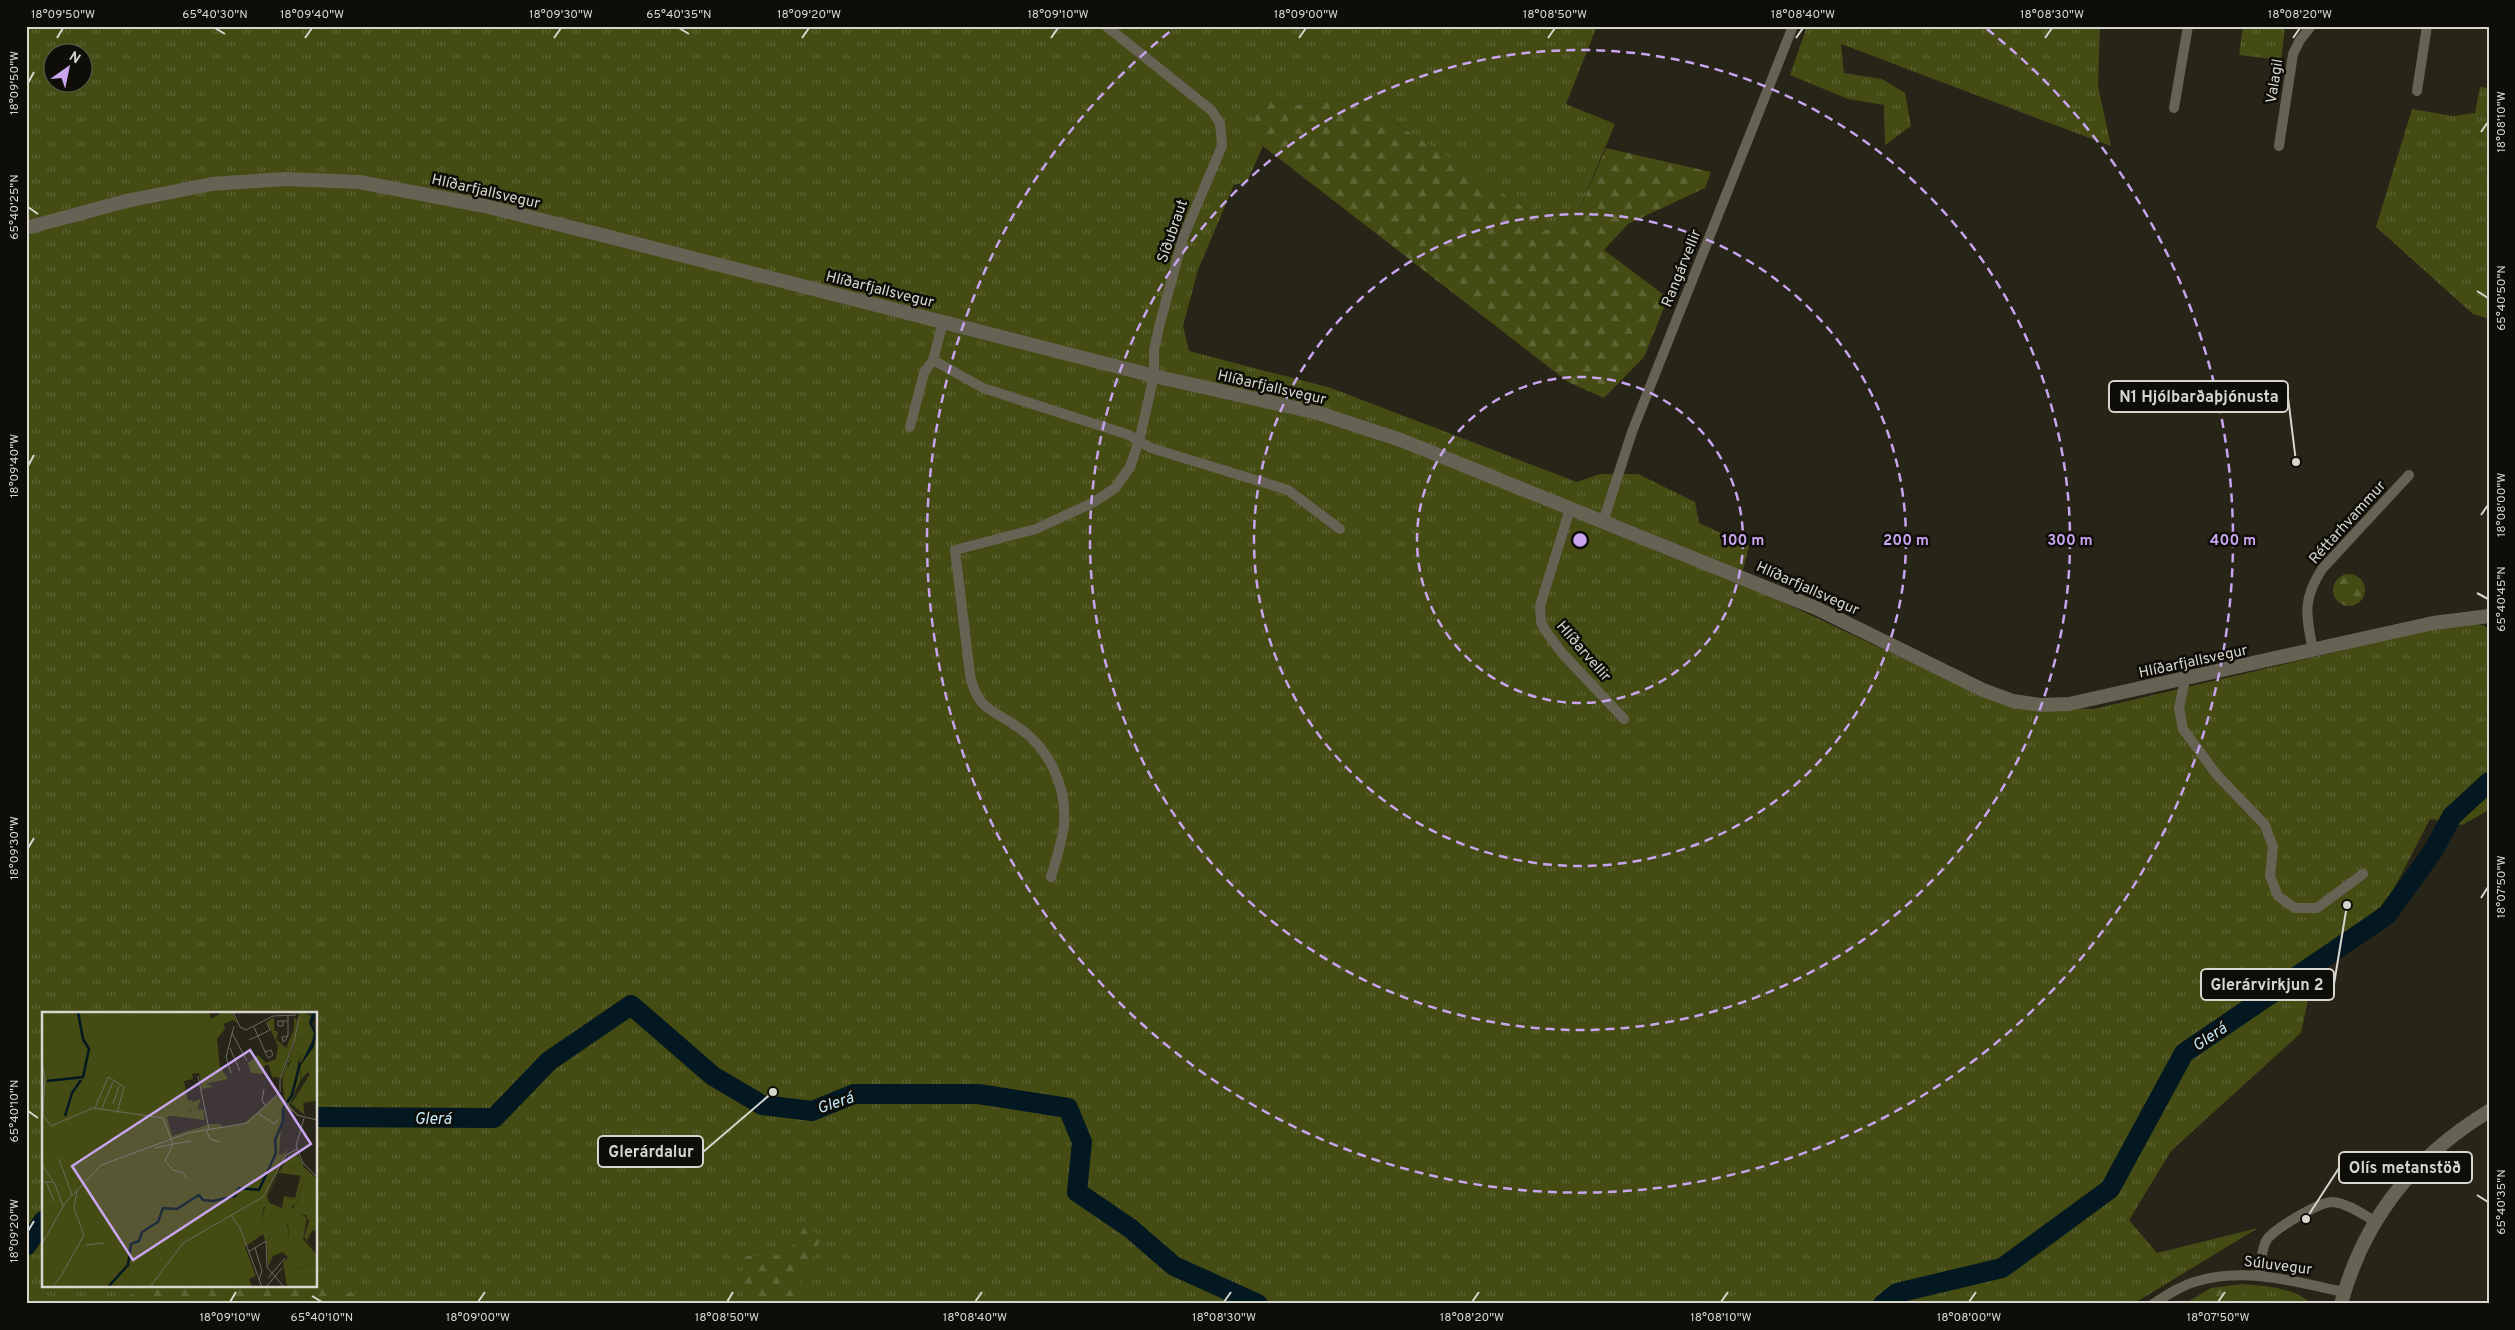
<svg xmlns="http://www.w3.org/2000/svg" width="2515" height="1330" viewBox="0 0 2515 1330" font-family="Overpass,sans-serif">
<style>
.grass{fill:url(#grass-tufts);fill-rule:evenodd}
.forest{fill:url(#forest-firs)}
.lines{fill:none;stroke-linecap:round;stroke-linejoin:round}
.river{stroke:#031821;stroke-width:20}
.street{stroke:#666355;stroke-width:10}
.secondary{stroke:#666355;stroke-width:14}
.ticks{fill:none;stroke:#d7d6ce;stroke-width:2}
.ring{fill:none;stroke:#c8a5ee;stroke-width:2.5;stroke-dasharray:9 6}
.labels{text-anchor:middle;stroke-width:5;stroke-linejoin:round;paint-order:stroke}
.street-label{font-size:15px;fill:#d7d6ce;stroke:#0f0d08}
.water-label{font-size:16px;font-style:italic;fill:#c4e9fa;stroke:#0f0d08}
.inset-river{fill:none;stroke:#031821;stroke-width:2.5}
.inset-road{fill:none;stroke:#6d6b61;stroke-width:1}
.view{fill:#c8a5ee;fill-opacity:0.15;stroke:#c8a5ee;stroke-width:2.5}
.inset-edge{fill:none;stroke:#d7d6ce;stroke-width:2.5}
.centre{fill:#c8a5ee;stroke:#0f0d08;stroke-width:2.5}
.ring-label{font-size:15px;text-anchor:middle;font-weight:bold;fill:#c8a5ee;stroke:#0f0d08;stroke-width:5;stroke-linejoin:round;paint-order:stroke}
.leader{fill:none;stroke:#d7d6ce;stroke-width:2}
.callout-dot{fill:#d7d6ce;stroke:#0f0d08;stroke-width:2}
.callout{fill:#0f0d08;stroke:#d7d6ce;stroke-width:2}
.callout-label{font-size:16px;text-anchor:middle;font-weight:bold;fill:#d7d6ce}
.neatline{fill:none;stroke:#d7d6ce;stroke-width:2}
.ticks-label{font-size:12px;text-anchor:middle;fill:#d7d6ce}
</style>
<defs>
<pattern id="grass-tufts" width="24" height="20" patternUnits="userSpaceOnUse" patternTransform="scale(1.25)"><rect width="24" height="20" fill="#444b13"/><path d="M3 7l-1-3M5 7V3M7 7l1-3M15 17l-1-3M17 17v-4M19 17l1-3" fill="none" stroke="#5e6434"/></pattern>
<pattern id="forest-firs" width="22" height="20" patternUnits="userSpaceOnUse" patternTransform="scale(1.25)"><rect width="22" height="20" fill="#444b13"/><path d="M5 1l3.5 6h-7zM16 11l3.5 6h-7z" fill="#5e6434"/></pattern>
</defs>
<rect width="100%" height="100%" fill="#272418"/>
<g class="grass">
<path d="M26,26H1597L1566,104L1615,124L1573,224L1542,231L1531,212L1383,115L1344,99L1295,105L1276,99L1256,133L1263,146L1247,182L1234,185L1198,270L1183,326L1189,351L1331,388L1577,482L1600,474H1638L1695,502L1699,523L1749,546L1740,582L1974,692L2017,707L2094,709L2450,625L2476,623L2489,628V810L2462,825L2430,819L2389,898L2353,933L2298,970L2308,1000L2301,1033L2171,1151L2129,1220L2157,1253L2258,1228L2133,1304H26ZM52,52H82V82H52ZM44,1014H316V1286H44Z"/>
<path d="M1807,26H2100L2098,86L2111,146L1841,44L1844,73L1882,79L1905,93L1911,126L1885,145L1884,105L1848,99L1790,75Z"/>
<path d="M2243,26L2285,27L2281,60L2239,55Z"/>
<path d="M2480,87L2489,88V319L2473,314L2376,227L2412,109L2453,116L2475,113Z"/>
<path d="M2242,1284C2265,1286 2294,1287 2312,1304H2231L2245,1292Z"/>
</g>
<g class="forest">
<path d="M1276,99L1295,105L1344,99L1383,115L1531,212L1542,231L1573,224L1606,148L1711,172L1705,188L1628,224L1604,250L1668,298L1644,357L1604,398L1568,382L1263,146L1256,133L1255,104Z"/>
<circle cx="2349" cy="590" r="16"/>
<path d="M804,1228L822,1236L800,1284L812,1304H749L744,1299L741,1256L786,1255Z"/>
<path d="M316,1279L370,1301L369,1304H132L131,1295L152,1286H316Z"/>
<path d="M2242,1284L2245,1292L2231,1304H2184L2211,1288Z"/>
</g>
<g class="lines">
<g class="river">
<path d="M316,1117L494,1118L549,1061L631,1005L713,1076L762,1105L812,1111L854,1094H978L1068,1108L1082,1142L1077,1192L1130,1228L1174,1266L1258,1304"/>
<path d="M26,1246L44,1220"/>
<path d="M1883,1304L1897,1293L2002,1268L2110,1189L2184,1053L2387,915L2433,851L2452,816L2489,782"/>
</g>
<g class="street">
<path d="M1106,26L1211,110L1220,123L1222,146L1183,238L1159,327L1154,350V376L1139,441L1151,448L1288,490L1340,529"/>
<path d="M2417,91L2427,26"/>
<path d="M2174,108L2188,26"/>
<path d="M2279,146L2293,54L2300,40L2311,26"/>
<path d="M933,360L983,388L1129,435L1139,441L1130,467L1115,488L1094,502L1036,529L955,550L970,674C976,708 991,709 1016,726C1049,747 1067,786 1064,825C1062,842 1056,860 1051,877"/>
<path d="M910,427L924,373L933,360L943,322"/>
<path d="M1570,509L1540,606L1541,622L1545,630L1562,653L1624,719"/>
<path d="M1603,522L1632,432L1793,26"/>
<path d="M2313,650C2306,615 2302,600 2322,569L2409,475"/>
<path d="M2185,680L2179,708L2183,729L2217,775L2265,825L2273,847L2270,876L2278,896L2295,908H2317L2363,874"/>
<path d="M2259,1276C2261,1264 2261,1251 2266,1241C2272,1230 2319,1202 2332,1202C2347,1203 2362,1214 2375,1221"/>
<path d="M2153,1304C2167,1295 2182,1285 2198,1281C2247,1267 2296,1282 2344,1292"/>
</g>
<g class="secondary">
<path d="M26,228L126,201L212,184L285,179L359,182L485,206L610,237L1154,376L1318,413L1401,440L1816,608L1983,690L2013,701L2041,705L2069,704L2433,623L2489,616"/>
<path d="M2341,1304C2364,1218 2414,1157 2489,1111"/>
</g>
</g>
<path class="ticks" d="M215,28L225,34M679,28L689,34M57,38L63,28M305,38L312,28M554,38L561,28M802,38L809,28M1051,38L1058,28M1299,38L1306,28M1548,38L1555,28M1796,38L1803,28M2045,38L2052,28M2293,38L2300,28M28,83L34,72M2481,132L2488,122M28,207L38,214M2477,291L2488,298M28,466L34,455M2481,515L2488,505M2477,593L2488,599M28,848L34,838M2481,898L2488,887M28,1111L38,1118M2477,1195L2488,1202M28,1231L34,1221M312,1296L322,1302M230,1302L236,1292M478,1302L485,1292M727,1302L733,1292M975,1302L982,1292M1224,1302L1231,1292M1472,1302L1479,1292M1721,1302L1728,1292M1969,1302L1976,1292M2218,1302L2225,1292"/>
<g class="ring">
<circle cx="1580" cy="540" r="163"/>
<circle cx="1580" cy="540" r="326"/>
<circle cx="1580" cy="540" r="490"/>
<path d="M1987 29A653 653 0 1 1 1173 29"/>
</g>
<g class="labels">
<g class="street-label">
<text transform="translate(2274 81) rotate(-81)" y="5">Valagil</text>
<text transform="translate(486 191) rotate(13)" y="5">Hlíðarfjallsvegur</text>
<text transform="translate(1172 231) rotate(-71)" y="5">Síðubraut</text>
<text transform="translate(1681 268) rotate(-68)" y="5">Rangárvellir</text>
<text transform="translate(880 289) rotate(14)" y="5">Hlíðarfjallsvegur</text>
<text transform="translate(1272 387) rotate(13)" y="5">Hlíðarfjallsvegur</text>
<text transform="translate(2347 522) rotate(-48)" y="5">Réttarhvammur</text>
<text transform="translate(1808 588) rotate(24)" y="5">Hlíðarfjallsvegur</text>
<text transform="translate(1584 651) rotate(49)" y="5">Hlíðarvellir</text>
<text transform="translate(2193 661) rotate(-12)" y="5">Hlíðarfjallsvegur</text>
<text transform="translate(2278 1265) rotate(7)" y="5">Súluvegur</text>
</g>
<g class="water-label">
<text transform="translate(2209 1036) rotate(-34)" y="6">Glerá</text>
<text transform="translate(835 1102) rotate(-19)" y="6">Glerá</text>
<text x="433" y="1124">Glerá</text>
</g>
</g>
<g transform="translate(42 1012)">
<rect width="275" height="275" fill="#272418"/>
<path d="M0,0H167L169,7L179,1L190,0L195,11L191,8L182,12L183,17L175,27L178,55L186,67L163,72L169,73L170,77L168,75L160,77L157,61L150,62L151,67L142,69L146,89L150,88L152,97L125,105L130,124L168,112H179L180,115L201,112L236,83L260,106L245,96L240,100L237,142L240,143L246,137L224,183L246,143L225,184L228,193L222,195L219,207L221,210L245,211L247,226L237,222L227,223L225,234L221,222L203,235L214,264L207,267L210,275H0ZM257,0L260,3L255,25L265,26L271,22L270,33L257,53L259,42L255,40L246,52L242,85L240,65L252,33ZM232,5V18L236,20L234,27L244,36L252,17V5L255,8L253,26L238,66L230,65L227,53H223L221,62L209,61L206,51L216,43L224,51L234,47L236,34L225,10ZM275,23V91L273,89L261,91L263,103L249,92L268,62L266,61L269,57L259,67L258,54L271,36ZM253,140L255,141L262,154L249,156L247,145ZM259,162L261,164L256,188L262,169L265,173H275V201L263,203L249,198L256,189L242,184L253,186ZM246,246V259L275,251V275H245L241,250Z" fill="#444b13"/>
<path d="M259,0L269,4L271,0L267,10L273,21L265,26L255,25ZM253,40L259,42L256,50L259,67L247,94L242,85L243,62ZM159,87L155,97L162,98V108L124,103L133,98L150,99V90ZM248,142L249,156L260,153L275,167V173L265,174L262,169L254,192L249,195L265,206L261,227L275,243V251L246,259V246L241,240L231,244L226,255L225,234L227,223L240,221L247,226L246,212L221,210L219,207L225,190L240,196L242,184L254,188L261,164L237,161ZM271,200L275,201V218L270,219L265,228L275,241L262,225L267,209L264,203ZM161,221L154,229V234L161,239L169,234L175,237L198,275H164L159,265L151,259L157,247L151,238L137,247L133,244ZM107,228H116L105,242L110,253L114,251L118,255L103,275H89L96,263L104,258L97,246ZM122,258L135,269L143,259L150,267L148,271L152,275H110Z" fill="#444b13"/>
<path d="M48,226L73,233L72,255L47,275H38L30,246L40,229Z" fill="#444b13"/>
<path d="M271,0L274,1L270,12L275,23L271,36L258,54L273,23L267,11Z" fill="#031821"/>
<path class="inset-river" d="M5,69L41,65L47,37L41,27L36,0M23,104L30,81L39,68M66,275L86,253L89,232L97,229L100,220L116,210L121,196L135,197L157,183L161,188L171,189L193,184L197,176L217,178L234,141L233,128L241,109V97L250,83L258,51"/>
<path class="inset-road" d="M191,0L198,15L204,18L231,4L254,3M241,9V14H236V9H246M212,15L223,40L226,46L231,43L229,38L223,40M190,21L205,49M246,24L240,25L241,30L244,28L245,25L246,24V4M207,28L228,18L225,11M188,36L198,59M0,51L3,65L1,103L9,114L51,96L121,106L131,132L149,129M189,61L184,45L192,14M156,64L167,117M222,77L220,88L223,93M238,80V67L252,30L257,5M238,83L255,103L275,108M71,92L77,74M53,96L66,65L82,75L75,101M60,96L71,70M216,101L232,112L237,107M262,106L254,134L261,151L275,165M164,117L168,127L178,130M113,136L131,132L123,149L131,158L141,161L145,167M17,147L30,183M0,153L11,169M4,169L12,189M0,170H12L21,194M189,203L198,216L220,275M224,229L225,255L242,275M0,232L23,191L59,153L146,121L205,111L237,81M44,233L62,231M213,236L220,259L217,268M206,240L224,229M226,266L243,246M10,275L18,266L42,223L32,196L35,179M108,275L141,231L221,185L244,143L255,137M224,275L240,256"/>
<path class="view" d="M208,38L269,132L91,248L30,154Z"/>
<rect width="275" height="275" class="inset-edge"/>
</g>
<circle cx="1580" cy="540" r="8" class="centre"/>
<g class="ring-label">
<text x="1743" y="545">100 m</text>
<text x="1906" y="545">200 m</text>
<text x="2070" y="545">300 m</text>
<text x="2233" y="545">400 m</text>
</g>
<path class="leader" d="M2296 462L2288 397M2347 905L2334 984M773 1092L703 1152M2306 1219L2339 1168"/>
<g class="callout-dot">
<circle cx="2296" cy="462" r="5"/>
<circle cx="2347" cy="905" r="5"/>
<circle cx="773" cy="1092" r="5"/>
<circle cx="2306" cy="1219" r="5"/>
</g>
<g class="callout">
<rect x="2109" y="381" width="179" height="31" rx="5"/>
<rect x="2201" y="969" width="133" height="31" rx="5"/>
<rect x="598" y="1136" width="105" height="31" rx="5"/>
<rect x="2339" y="1152" width="133" height="31" rx="5"/>
</g>
<g class="callout-label">
<text x="2199" y="402">N1 Hjólbarðaþjónusta</text>
<text x="2267" y="990">Glerárvirkjun 2</text>
<text x="651" y="1157">Glerárdalur</text>
<text x="2405" y="1173">Olís metanstöð</text>
</g>
<rect width="2515" height="1330" fill="none" stroke="#0f0d08" stroke-width="55"/>
<g transform="translate(68 68) rotate(33)"><circle r="24" fill="#0f0d08" stroke="#5f5d57"/>
<path d="M0-4L9 19L0 12L-9 19Z" fill="#c8a5ee"/>
<text y="-8" font-size="14" font-weight="bold" text-anchor="middle" fill="#d7d6ce">N</text>
</g>
<rect x="28" y="28" width="2460" height="1274" class="neatline"/>
<g class="ticks-label">
<text x="63" y="18">18°09'50"W</text>
<text x="215" y="18">65°40'30"N</text>
<text x="312" y="18">18°09'40"W</text>
<text x="561" y="18">18°09'30"W</text>
<text x="679" y="18">65°40'35"N</text>
<text x="809" y="18">18°09'20"W</text>
<text x="1058" y="18">18°09'10"W</text>
<text x="1306" y="18">18°09'00"W</text>
<text x="1555" y="18">18°08'50"W</text>
<text x="1803" y="18">18°08'40"W</text>
<text x="2052" y="18">18°08'30"W</text>
<text x="2300" y="18">18°08'20"W</text>
<text transform="translate(14 83) rotate(-90)" y="4">18°09'50"W</text>
<text transform="translate(2501 122) rotate(-90)" y="4">18°08'10"W</text>
<text transform="translate(14 207) rotate(-90)" y="4">65°40'25"N</text>
<text transform="translate(2501 298) rotate(-90)" y="4">65°40'50"N</text>
<text transform="translate(14 466) rotate(-90)" y="4">18°09'40"W</text>
<text transform="translate(2501 505) rotate(-90)" y="4">18°08'00"W</text>
<text transform="translate(2501 599) rotate(-90)" y="4">65°40'45"N</text>
<text transform="translate(14 848) rotate(-90)" y="4">18°09'30"W</text>
<text transform="translate(2501 887) rotate(-90)" y="4">18°07'50"W</text>
<text transform="translate(14 1111) rotate(-90)" y="4">65°40'10"N</text>
<text transform="translate(2501 1202) rotate(-90)" y="4">65°40'35"N</text>
<text transform="translate(14 1231) rotate(-90)" y="4">18°09'20"W</text>
<text x="230" y="1321">18°09'10"W</text>
<text x="322" y="1321">65°40'10"N</text>
<text x="478" y="1321">18°09'00"W</text>
<text x="727" y="1321">18°08'50"W</text>
<text x="975" y="1321">18°08'40"W</text>
<text x="1224" y="1321">18°08'30"W</text>
<text x="1472" y="1321">18°08'20"W</text>
<text x="1721" y="1321">18°08'10"W</text>
<text x="1969" y="1321">18°08'00"W</text>
<text x="2218" y="1321">18°07'50"W</text>
</g>
</svg>
